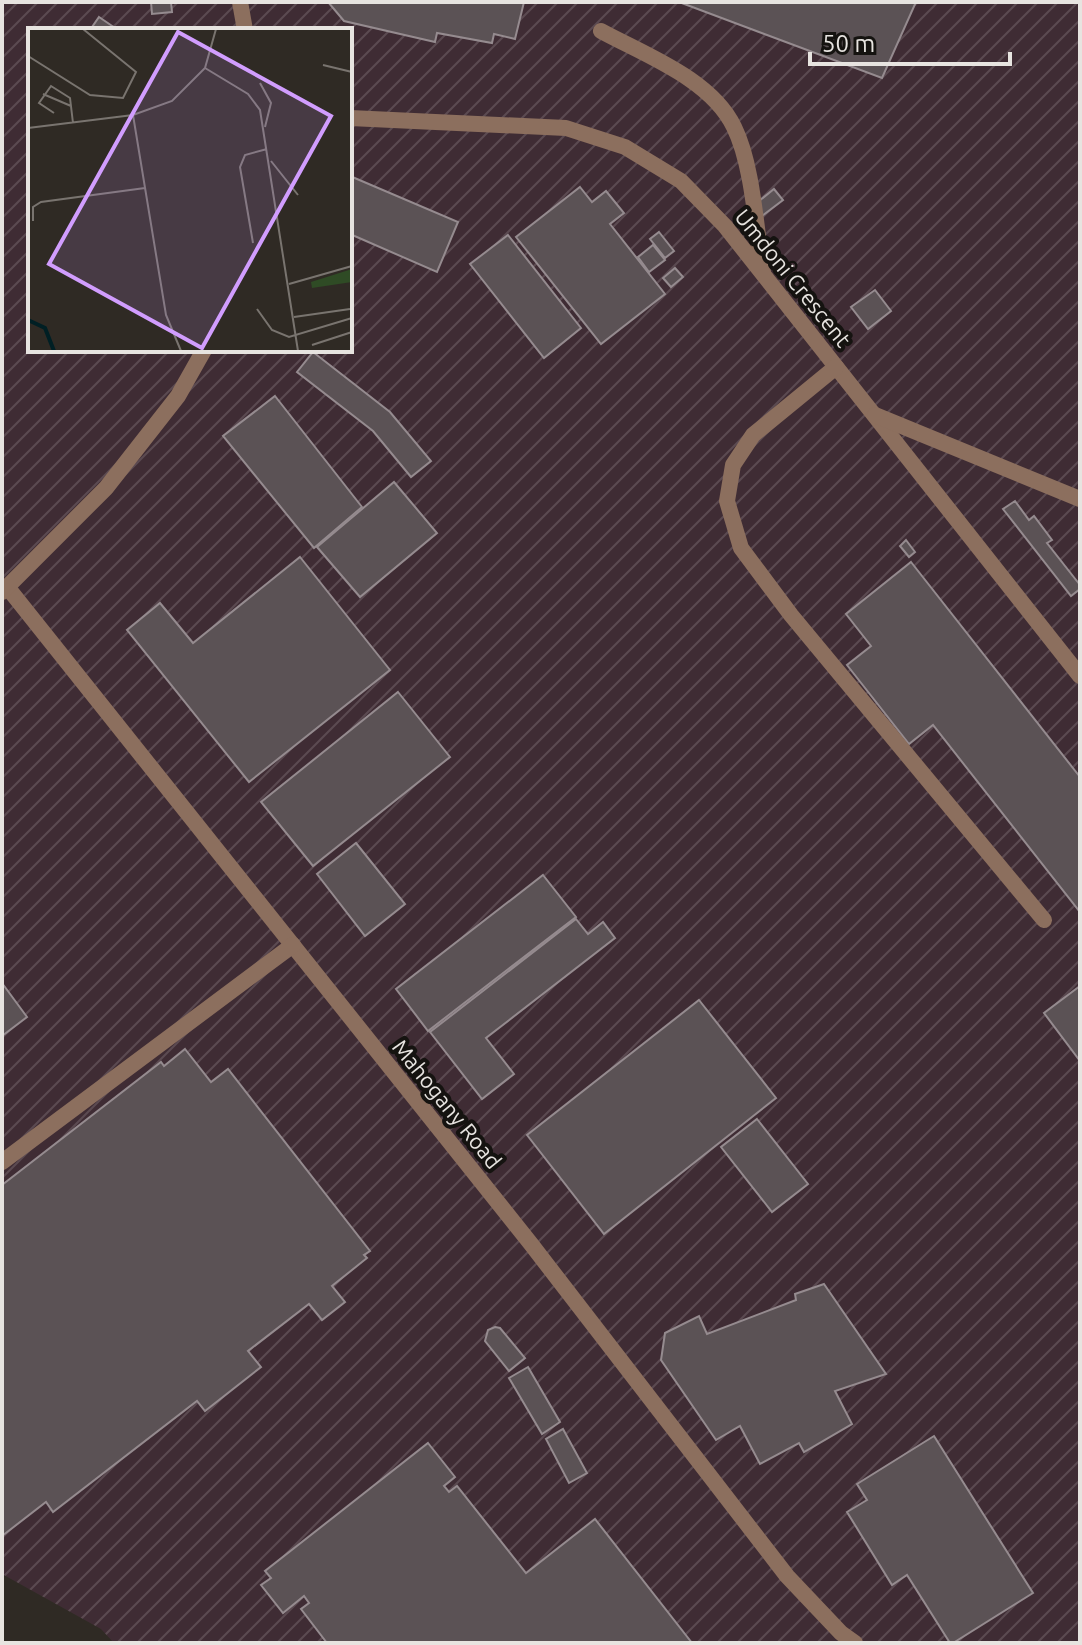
<svg xmlns="http://www.w3.org/2000/svg" width="1082" height="1645" viewBox="0 0 1082 1645" font-family="Ubuntu,sans-serif">
<style>
.industrial{fill:url(#industrial-furrows);fill-rule:evenodd}
.building{fill:#5b5255;stroke:#958b8f;stroke-width:2}
.lines{fill:none;stroke-linecap:round;stroke-linejoin:round}
.service{stroke:#8c6f5e;stroke-width:16}
.tertiary{stroke:#8c6f5e;stroke-width:16}
.labels{text-anchor:middle;stroke-width:8;stroke-linejoin:round;paint-order:stroke}
.street-label{font-size:22px;fill:#e7e4e0;stroke:#151310}
.inset-river{fill:none;stroke:#001f24;stroke-width:4}
.inset-road{fill:none;stroke:#79746f;stroke-width:2}
.view{fill:#d19dfe;fill-opacity:0.15;stroke:#d19dfe;stroke-width:4}
.inset-edge{fill:none;stroke:#e7e4e0;stroke-width:4}
</style>
<defs>
<pattern id="industrial-furrows" width="10" height="10" patternUnits="userSpaceOnUse" patternTransform="scale(2)"><rect width="10" height="10" fill="#3f2c34"/><path d="M-1 1l2-2M0 10L10 0M9 11l2-2" fill="none" stroke="#5b4a51"/></pattern>
</defs>
<rect width="100%" height="100%" fill="#2f2a24"/>
<path class="industrial" d="M2,2H1080V1643H114L101,1629L2,1574ZM30,30H350V350H30Z"/>
<g class="building">
<path d="M151,2H171L172,12L152,14Z"/>
<path d="M328,2H524L515,39L494,34L492,43L437,33L435,42L344,21Z"/>
<path d="M679,2H916L882,78Z"/>
<path d="M99,17L118,30H90Z"/>
<path d="M350,176L458,222L437,272L350,234Z"/>
<path d="M580,187L592,202L606,191L624,213L610,224L665,294L601,344L516,237Z"/>
<path d="M774,189L783,200L762,216L754,205Z"/>
<path d="M659,232L674,251L665,258L650,239Z"/>
<path d="M508,235L581,328L544,358L470,264Z"/>
<path d="M653,245L665,260L649,272L638,257Z"/>
<path d="M675,268L683,277L671,287L663,278Z"/>
<path d="M875,290L891,311L868,329L851,307Z"/>
<path d="M313,352L390,412L431,461L411,477L373,431L297,372Z"/>
<path d="M275,396L362,507L314,548L223,436Z"/>
<path d="M394,482L437,533L360,597L317,547Z"/>
<path d="M1015,501L1029,520L1034,516L1052,540L1047,543L1080,585V589L1071,596L1003,509Z"/>
<path d="M906,540L915,552L909,557L900,546Z"/>
<path d="M300,557L390,670L249,782L127,630L160,603L193,643Z"/>
<path d="M911,562L1080,777V912L933,725L909,744L847,665L871,646L846,614Z"/>
<path d="M398,692L450,757L313,866L261,802Z"/>
<path d="M356,843L405,904L365,936L317,874Z"/>
<path d="M543,875L576,917L428,1031L396,989Z"/>
<path d="M576,919L588,934L603,922L615,938L486,1038L514,1074L482,1099L430,1032Z"/>
<path d="M2,983L27,1017L2,1036Z"/>
<path d="M1080,986V1061L1044,1013Z"/>
<path d="M699,1000L776,1098L604,1234L527,1135Z"/>
<path d="M185,1049L211,1082L228,1069L370,1251L364,1255L367,1258L332,1286L345,1302L322,1320L309,1304L248,1351L261,1367L205,1411L197,1401L53,1512L46,1502L2,1536V1185L161,1062L164,1066Z"/>
<path d="M757,1119L808,1184L772,1212L721,1147Z"/>
<path d="M824,1284L886,1374L835,1391L852,1424L804,1452L799,1443L760,1464L740,1426L716,1440L661,1360L665,1333L699,1316L707,1334L796,1300L795,1294Z"/>
<path d="M495,1327L500,1328L525,1358L509,1371L485,1341L488,1330Z"/>
<path d="M528,1367L560,1422L542,1434L509,1378Z"/>
<path d="M563,1429L587,1473L569,1483L546,1439Z"/>
<path d="M934,1436L1033,1593L953,1643H950L907,1575L892,1585L847,1512L867,1500L857,1484Z"/>
<path d="M428,1443L455,1477L444,1486L449,1492L457,1486L526,1573L595,1519L692,1643H327L301,1609L309,1603L304,1596L283,1613L261,1585L271,1578L265,1571Z"/>
</g>
<g class="lines">
<g class="service">
<path d="M601,31C645,55 711,79 734,127C753,165 756,230 763,273"/>
<path d="M350,118L566,128L625,147L681,181L725,226L1080,676"/>
<path d="M836,367L753,435L733,465L727,501L741,548L791,615L1044,920"/>
<path d="M875,415L1080,499"/>
<path d="M8,588L531,1244L787,1576L841,1633L855,1643"/>
<path d="M2,1162L293,945"/>
</g>
<g class="tertiary">
<path d="M240,2L245,30"/>
<path d="M2,592L106,488L178,396L204,350"/>
</g>
</g>
<g class="labels">
<g class="street-label">
<text transform="translate(793 278) rotate(51)" y="8">Umdoni Crescent</text>
<text transform="translate(447 1104) rotate(51)" y="8">Mahogany Road</text>
</g>
</g>
<g transform="translate(28 28)">
<rect width="324" height="324" fill="#2f2a24"/>
<path d="M324,241V254L284,260L283,254Z" fill="#2f4b25"/>
<path class="inset-river" d="M0,292L17,300L26,323"/>
<path class="inset-road" d="M0,28L62,67L95,70L108,44L55,1M295,37L324,44M177,40L220,66L232,82L270,323M232,55L243,75L237,99M15,66L43,78M26,85L11,75L23,58L42,70L45,95M105,87L138,287L153,323M0,100L105,87L144,73L177,40L188,1M243,133L270,167M5,193V179L13,174L117,160M225,215L212,139L217,127L239,121M261,256L324,238M229,281L244,302L261,309L324,290M266,289L322,281M284,317L324,304"/>
<path class="view" d="M150,4L303,88L174,320L21,236Z"/>
<rect width="324" height="324" class="inset-edge"/>
</g>
<rect width="1082" height="1645" fill="none" stroke="#e7e4e0" stroke-width="8"/>
<path d="M810 52v12h200v-12" fill="none" stroke="#e7e4e0" stroke-width="4"/>
<text x="822" y="52" font-size="24" fill="#e7e4e0" stroke="#151310" stroke-width="6" paint-order="stroke">50 m</text>
</svg>
